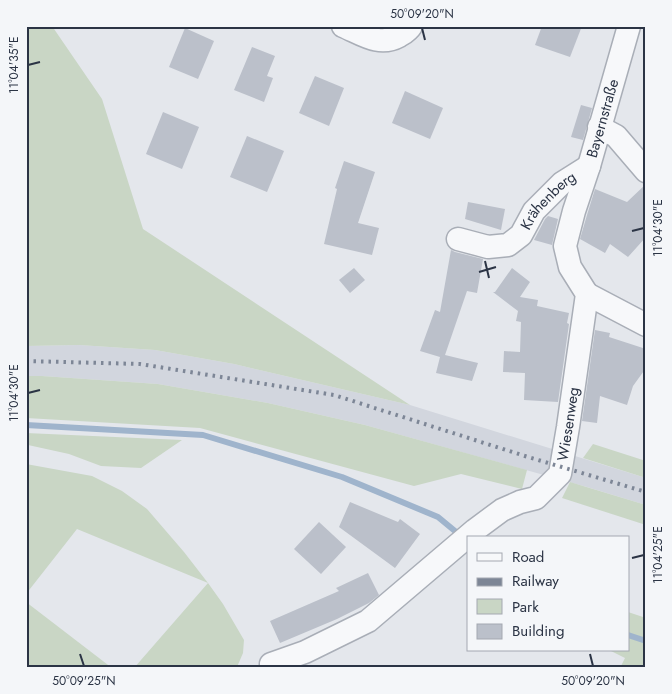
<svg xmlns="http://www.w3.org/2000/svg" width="672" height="694" viewBox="0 0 672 694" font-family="Jost,sans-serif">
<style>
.built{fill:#d2d6de}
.green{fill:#c9d6c5}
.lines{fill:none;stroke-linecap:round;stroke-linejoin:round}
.stream{stroke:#9fb4cc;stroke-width:6}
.building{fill:#bbc0ca}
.street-casing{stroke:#a9aeb7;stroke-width:25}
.street{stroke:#f7f8fa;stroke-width:22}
.rail{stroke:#7d8696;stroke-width:4;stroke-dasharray:2.5 5;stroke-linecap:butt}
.ticks{fill:none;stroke:#2b3445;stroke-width:2}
.labels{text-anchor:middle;stroke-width:4;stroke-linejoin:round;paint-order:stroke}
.street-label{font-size:15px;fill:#2b3445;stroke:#f4f6f9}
.neatline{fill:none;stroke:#2b3445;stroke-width:2}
.ticks-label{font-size:12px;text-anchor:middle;fill:#2b3445}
</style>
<rect width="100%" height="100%" fill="#e4e7ec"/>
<path class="built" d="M79,345L155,350L234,364L410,405L646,478V505L587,487L365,425L268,403L158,384L42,376H26V346Z"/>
<g class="green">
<path d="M26,26H52L102,99L143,229L410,405L234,364L155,350L79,345L26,346Z"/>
<path d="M26,376H42L158,384L268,403L365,425L527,470L522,489L461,474L414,486L200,428L26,418Z"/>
<path d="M26,433L182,440L141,468L101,466L69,454L28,445L26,444Z"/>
<path d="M593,444L646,461V478L583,458Z"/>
<path d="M26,464L92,476L122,491L147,509L184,552L208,583L223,604L244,640L243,653L237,667L134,668L208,583L77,529L26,594Z"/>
<path d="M570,482L646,505V525L562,498Z"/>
<path d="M26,602L112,668H26Z"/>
<path d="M628,612L646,618V668H620L625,658L609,650H628Z"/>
</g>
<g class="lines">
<g class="stream">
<path d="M26,425L203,435L342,477L438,517L461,536"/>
<path d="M628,635L646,641"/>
</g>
</g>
<g class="building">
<path d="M542,26H582L570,57L535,45Z"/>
<path d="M185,28L214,41L198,79L169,67Z"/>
<path d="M252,47L275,56L267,76L273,78L264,102L234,90Z"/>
<path d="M315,76L344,88L329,126L299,113Z"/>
<path d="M405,91L443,108L430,139L392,123Z"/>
<path d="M581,105L592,108L583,140L571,137Z"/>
<path d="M163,112L199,127L182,169L146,154Z"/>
<path d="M247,136L284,151L267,192L230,177Z"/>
<path d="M344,161L375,172L358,223L379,228L372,255L324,244L337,189L335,188Z"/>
<path d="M646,184V237L628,257L610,244L605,253L580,239L587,215L595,189L627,202Z"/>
<path d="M468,202L505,209L501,230L465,219Z"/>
<path d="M548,216L558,219L552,245L534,240L545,219Z"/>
<path d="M451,250L455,252L483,259L477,293L467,291L445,355L478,363L472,381L436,373L440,357L420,351L435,310L440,312Z"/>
<path d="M354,268L365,280L350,293L339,280Z"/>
<path d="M512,268L530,282L520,297L538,300L537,306L569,313L567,323L569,324L558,402L524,400L525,373L503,372L504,351L520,352L521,322L516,321L518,311L493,292H495Z"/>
<path d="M595,330L610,333L609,337L646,349V368L633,386L627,405L600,396L597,423L582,421Z"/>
<path d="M350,502L398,522L400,519L420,534L395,568L339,527Z"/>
<path d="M319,522L346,547L321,574L294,549Z"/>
<path d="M368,573L379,595L369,603L337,619L280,643L270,621L339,591L336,588Z"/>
</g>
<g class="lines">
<defs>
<g id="street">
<path d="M343,26C362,34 379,47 399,36C404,33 408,31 411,26"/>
<path d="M599,127L616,136L646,171"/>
<path id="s1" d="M458,239L488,247L508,245L521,235L534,211L562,183L589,166"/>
<path d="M587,294L646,325"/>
<path id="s2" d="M271,664L305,652L368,621L475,530L502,510L520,502L536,498L560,474L568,427L587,294L570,267L565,246L574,211L589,166L629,26"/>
</g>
</defs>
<use href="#street" class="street-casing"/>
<use href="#street" class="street"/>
<path class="rail" d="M26,361L140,364L334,395L528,457L646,492"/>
</g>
<path class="ticks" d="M422,28L425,40M28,65L40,62M632,231L644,228M485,261L489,278M479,272L496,267M28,393L40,390M632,558L644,555M80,654L84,666M590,654L593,666"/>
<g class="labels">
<g class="street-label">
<text dy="5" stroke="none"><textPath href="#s2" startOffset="719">Bayernstraße</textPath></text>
<text dy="5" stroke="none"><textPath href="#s1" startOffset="112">Krähenberg</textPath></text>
<text dy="5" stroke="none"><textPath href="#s2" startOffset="401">Wiesenweg</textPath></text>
</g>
</g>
<rect width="672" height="694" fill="none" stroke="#f4f6f9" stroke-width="55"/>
<rect x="467" y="536" width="162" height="115" fill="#f4f6f9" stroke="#a4a8b1"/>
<rect x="477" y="553" width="25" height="8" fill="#f7f8fa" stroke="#a4a8b1"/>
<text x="512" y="562" font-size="15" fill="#2b3445">Road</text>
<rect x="477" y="578" width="25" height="8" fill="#7d8696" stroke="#a4a8b1"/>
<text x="512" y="586" font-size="15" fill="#2b3445">Railway</text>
<rect x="477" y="599" width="25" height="15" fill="#c9d6c5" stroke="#a4a8b1"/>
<text x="512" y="612" font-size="15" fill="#2b3445">Park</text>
<rect x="477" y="624" width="25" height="15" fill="#bbc0ca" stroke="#a4a8b1"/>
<text x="512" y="636" font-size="15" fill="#2b3445">Building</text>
<rect x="28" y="28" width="616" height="638" class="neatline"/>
<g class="ticks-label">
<text x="422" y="18">50°09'20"N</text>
<text transform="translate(14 65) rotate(-90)" y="4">11°04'35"E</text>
<text transform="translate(658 228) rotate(-90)" y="4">11°04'30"E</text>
<text transform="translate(14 393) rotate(-90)" y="4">11°04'30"E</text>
<text transform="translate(658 555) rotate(-90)" y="4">11°04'25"E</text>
<text x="84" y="685">50°09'25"N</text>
<text x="593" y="685">50°09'20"N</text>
</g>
</svg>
